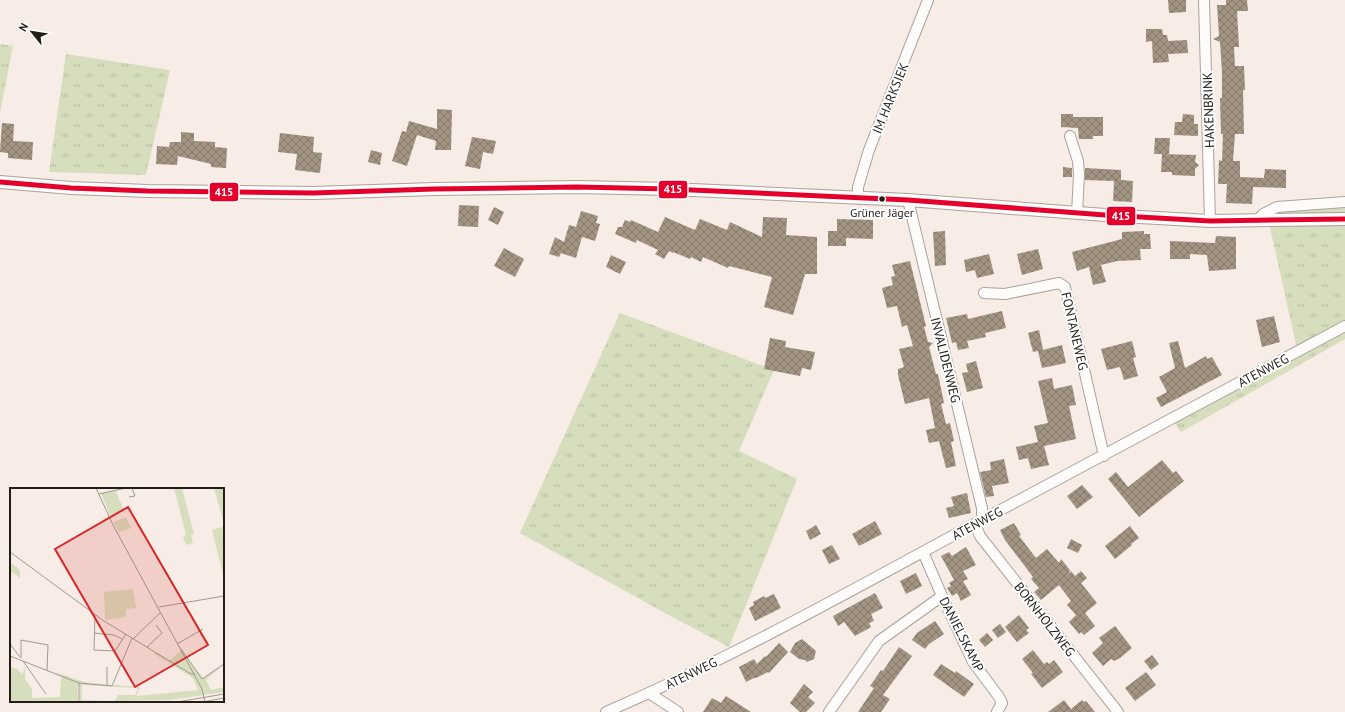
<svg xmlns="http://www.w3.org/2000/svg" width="1345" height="712" viewBox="0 0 1345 712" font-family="'PT Sans',sans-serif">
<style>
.grass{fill:url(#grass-tufts)}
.building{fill:url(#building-cross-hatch)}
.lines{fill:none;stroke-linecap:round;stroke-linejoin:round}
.minor-casing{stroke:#aaa29d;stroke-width:12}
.tertiary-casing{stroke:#aaa29d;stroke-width:14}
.minor{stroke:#fefcfb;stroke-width:10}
.tertiary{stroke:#fefcfb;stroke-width:12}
.bus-1-casing{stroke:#fff;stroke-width:8}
.bus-1{stroke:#e4002b;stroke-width:5}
.bus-dot{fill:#231d18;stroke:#fff;stroke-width:1.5}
.labels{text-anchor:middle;stroke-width:4;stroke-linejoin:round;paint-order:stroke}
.bus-label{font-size:12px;fill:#231d18;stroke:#fff}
.street-label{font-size:13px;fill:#231d18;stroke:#fff}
.inset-road{fill:none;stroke:#a29994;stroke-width:1}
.view{fill:#d62828;fill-opacity:0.15;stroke:#d62828;stroke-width:2}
.inset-edge{fill:none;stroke:#231d18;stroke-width:2}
.line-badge{stroke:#fff;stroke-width:1.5}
.badge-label{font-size:11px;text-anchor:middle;font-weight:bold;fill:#fff}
</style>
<defs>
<pattern id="grass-tufts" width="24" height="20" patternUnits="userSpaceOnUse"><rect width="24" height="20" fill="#d7debd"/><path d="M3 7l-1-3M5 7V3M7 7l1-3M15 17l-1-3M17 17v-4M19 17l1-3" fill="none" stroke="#b8bea2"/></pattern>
<pattern id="building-cross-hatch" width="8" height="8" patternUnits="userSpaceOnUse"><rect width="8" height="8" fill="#a29482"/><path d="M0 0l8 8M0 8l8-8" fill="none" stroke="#847869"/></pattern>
</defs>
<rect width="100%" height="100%" fill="#f7ece6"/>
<g class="grass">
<path d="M0,44L13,46L0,113Z"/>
<path d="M66,54L170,70L146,175L49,172Z"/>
<path d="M1345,199V339L1181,432L1171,418L1297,349L1267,214Z"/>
<path d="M620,313L774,370L739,451L797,479L729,647L665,613L520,533Z"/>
</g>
<g class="building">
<path d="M1168,0H1186V12L1169,13Z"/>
<path d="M1226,0H1247L1248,11H1237L1239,47H1234L1235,66H1244L1245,90H1243L1244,134H1235L1233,161H1240V177L1264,178L1265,169L1286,170V188L1253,187L1252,204L1226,203L1227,184H1218L1219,160L1222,161L1223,134H1221L1220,98H1222V72L1220,42L1213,39L1219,36L1217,5H1226Z"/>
<path d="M1146,29H1162L1163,35H1167L1168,41L1187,40L1188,53L1168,54L1169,62L1153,63L1152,41L1146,42Z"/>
<path d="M437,109L452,110L451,150H435L436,141L417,135L407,166L392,161L402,131L406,132L409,121L437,129Z"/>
<path d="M1061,114H1073V117H1103V136H1093V139H1079L1078,128L1061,127Z"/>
<path d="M1183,114L1194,115V124H1198V136L1174,135L1175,122H1182Z"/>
<path d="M2,123L14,124L13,141L33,142L32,160L8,158V153L0,152Z"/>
<path d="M181,132L194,133V141L215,142V147L227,148L226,168L211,167V164L178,156L177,165L156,164L157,146L169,147L170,142H181Z"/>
<path d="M280,133L314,137L313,152L322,153L320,173L295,170L297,154L278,152Z"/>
<path d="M472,137L496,141L493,154L483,152L480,169L465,166Z"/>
<path d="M1155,138H1170L1169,154H1154Z"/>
<path d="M371,150L382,153L380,165L368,162Z"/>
<path d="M1162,154L1196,155L1195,162L1199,165L1195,169V176L1172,175V172H1161Z"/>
<path d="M1063,167L1072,168V177H1063Z"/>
<path d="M1085,168L1121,170V180L1133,181L1132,202L1113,201L1114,181L1085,180Z"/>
<path d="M459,205L479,206L478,227L458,226Z"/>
<path d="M494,207L504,212L498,225L488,220Z"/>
<path d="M581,211L598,216L596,223L600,224L595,241L582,237L576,258L561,253L559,257L549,254L555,237L564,242L569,225L576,227Z"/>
<path d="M665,217L695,230L700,219L727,230L730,222L762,237L763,217L787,218L786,235L817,237V274H805L793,315L764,307L772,277L729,266L728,268L703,257L701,262L691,257L690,259L673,252V253L669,251L664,259L655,254L658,250L637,240L636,243L615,234L618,227H622L625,220L630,222L631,220L658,232Z"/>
<path d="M837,219L873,220V239L846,238V246H828V231H837Z"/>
<path d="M945,231L946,265L935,266L933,232Z"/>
<path d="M1144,231V234H1150L1151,249H1140L1141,260L1117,261L1101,265L1106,282L1093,285L1089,267L1077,271L1072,252L1122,239V232Z"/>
<path d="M1216,236L1236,237V269L1209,271L1207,255L1190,254V259H1170V241L1215,243Z"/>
<path d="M504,248L524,259L515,277L494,266Z"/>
<path d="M1038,249L1043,269L1022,275L1017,254Z"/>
<path d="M989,254L994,274L977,278L975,270L966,272L964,260Z"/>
<path d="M611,255L626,262L620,274L606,267Z"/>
<path d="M910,261L926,326L924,327L928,342L933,343L929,347L936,374H938L944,403L941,404L946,424L950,423L954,441L951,442L956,466L946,468L939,441L929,443L926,430L935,428L929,398L905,404L898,375V369L904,367L899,349L913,346L907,325L902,327L897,306L887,308L882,288L893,285L891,277L895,276L892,265Z"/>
<path d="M1002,311L1006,328L985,333L986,337L967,341L969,348L958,350L956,342L952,343L946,318L967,314L968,319Z"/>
<path d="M1274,316L1280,342L1262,347L1256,320Z"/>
<path d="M1039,330L1043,350L1062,345L1066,363L1042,368L1038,351L1033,352L1028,333Z"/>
<path d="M770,338L786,341L785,347L815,352L811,370L802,368L800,376L764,369Z"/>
<path d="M1132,341L1136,357L1133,358L1138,376L1124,380L1120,367L1107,370L1101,349Z"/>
<path d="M1178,341L1185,368L1206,356L1207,359L1212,357L1222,375L1161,407L1156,398L1167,392L1159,377L1175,368L1169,343Z"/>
<path d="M976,361L983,388L967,392L962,373L968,372L966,364Z"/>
<path d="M1052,378L1054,389L1072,385L1076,405L1069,406L1076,439L1044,446L1049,465L1031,469L1028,458L1019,460L1016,447L1038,442L1034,426L1048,423L1038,381Z"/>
<path d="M1004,459L1009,483L992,486L994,496L986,497L980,472L991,470L990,462Z"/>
<path d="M1162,460L1173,473L1176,471L1184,481L1139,517L1108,479L1116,472L1128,487Z"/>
<path d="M1082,485L1093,497L1077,509L1067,496Z"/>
<path d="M967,493L971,513L949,518L946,508L954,506L951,497Z"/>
<path d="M875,521L882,534L859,546L852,534Z"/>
<path d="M1014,523L1021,535L1019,536L1036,558L1047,549L1059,563L1061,559L1070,570L1068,574L1071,571L1075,576L1081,571L1087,578L1081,583L1097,603L1085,613L1095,626L1084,635L1081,632L1079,634L1069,622L1076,615L1067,605L1071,601L1059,585L1041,600L1034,592L1039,588L1031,579L1033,577L1005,540L1000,530Z"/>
<path d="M816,525L821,534L810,540L806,531Z"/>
<path d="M1130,526L1139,538L1131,544L1132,545L1115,559L1105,546Z"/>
<path d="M1071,539L1082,545L1078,553L1067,548Z"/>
<path d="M832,545L840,559L829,564L822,550Z"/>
<path d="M966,547L976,565L963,571L968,579L963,581L971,595L961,601L957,593L952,596L947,588L951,586L949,583L954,580L941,556L949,552L952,556Z"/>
<path d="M916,573L922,586L906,594L900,581Z"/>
<path d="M875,593L883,608L871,614L874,621L869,623L871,627L855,636L844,622L838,626L833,616Z"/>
<path d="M774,594L781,608L755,621L749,608L754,605L753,602L764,596L765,598Z"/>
<path d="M1019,615L1029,628L1026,630L1029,633L1017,642L1005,627Z"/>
<path d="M935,621L944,634L929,644L925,649L912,640L917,633Z"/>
<path d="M1000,624L1006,632L998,638L992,630Z"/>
<path d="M1115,626L1132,648L1120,658L1114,661L1111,659L1103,666L1092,653L1103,643L1099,638Z"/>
<path d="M987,633L993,640L985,647L979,640Z"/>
<path d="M802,639L816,651L814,659L807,662L805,660L799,659L790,652L795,643Z"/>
<path d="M779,643L788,652L769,673L768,672L756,678H754L746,682L739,667L754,659L757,664L765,656L766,657Z"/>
<path d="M899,647L912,656L883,695L890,699L881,712H858L874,688L870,686L881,670L883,671Z"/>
<path d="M1033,650L1044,664L1047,662L1049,664L1054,660L1063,672L1042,688L1031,674L1033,673L1022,659Z"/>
<path d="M1152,655L1159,664L1151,670L1144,661Z"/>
<path d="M941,664L955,673L956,671L974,684L964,697L933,675Z"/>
<path d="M1146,672L1156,685L1135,701L1125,688Z"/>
<path d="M804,684L813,692L808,697L815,703L806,712H800L790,703Z"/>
<path d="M726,696L751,712H703L712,698L721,703Z"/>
<path d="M1064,700L1071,709L1082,700L1084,702L1086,701L1095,712H1048Z"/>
</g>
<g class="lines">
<defs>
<g id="minor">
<path d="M1204,0L1210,221"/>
<path d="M1070,136L1078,161L1079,175L1077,213"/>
<path d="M858,198V187L869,150L928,0"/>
<path d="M908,200L982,508V520"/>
<path d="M1257,221L1263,214L1277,207L1345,202"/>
<path d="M984,293L1005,294L1059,283L1065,287L1104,456"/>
<path d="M975,524L980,536L1118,712"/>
<path d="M923,552L942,596L973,662L999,697L1002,703L997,712"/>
<path d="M649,693L678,712"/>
<path d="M606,712C729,659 847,593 965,529C1091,461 1219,394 1345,326"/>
<path d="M829,712L879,641L942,596"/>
</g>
<path id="tertiary" d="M0,182L71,188L148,191L313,193L434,189L577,187L670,189L908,200L1105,215L1210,221L1345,219"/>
</defs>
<use href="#minor" class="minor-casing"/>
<use href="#tertiary" class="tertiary-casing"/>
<use href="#minor" class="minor"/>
<use href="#tertiary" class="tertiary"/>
<defs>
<path id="bus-1" d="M0,182L71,188L148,191L313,193L434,189L577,187L670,189L908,200L1105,215L1210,221L1345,219"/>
</defs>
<use href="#bus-1" class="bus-1-casing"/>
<use href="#bus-1" class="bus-1"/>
</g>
<circle class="bus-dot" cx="882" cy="199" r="3.5"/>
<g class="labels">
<g class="bus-label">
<text x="882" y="217">Grüner Jäger</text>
</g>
<g class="street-label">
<text transform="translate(890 98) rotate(-68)" y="5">IM HARKSIEK</text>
<text transform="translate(1208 110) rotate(-92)" y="5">HAKENBRINK</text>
<text transform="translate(1075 331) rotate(77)" y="5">FONTANEWEG</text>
<text transform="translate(946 360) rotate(76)" y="5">INVALIDENWEG</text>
<text transform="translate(1263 370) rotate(-28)" y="5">ATENWEG</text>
<text transform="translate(977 523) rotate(-28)" y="5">ATENWEG</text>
<text transform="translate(1045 619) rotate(52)" y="5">BORNHOLZWEG</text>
<text transform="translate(962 634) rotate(63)" y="5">DANIELSKAMP</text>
<text transform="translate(691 673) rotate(-26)" y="5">ATENWEG</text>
</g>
</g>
<g transform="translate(10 488)">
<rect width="214" height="214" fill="#f7ece6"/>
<path d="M118,0L106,3L114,23L100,28L91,5ZM116,29L121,40L109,44L103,34ZM0,74L10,82V90L0,83ZM123,101L126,120L116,121V129L95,132L94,104ZM171,162L193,190L214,176L196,192L201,202L214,199V204L160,212L70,214V198L67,197L68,214H0V179L7,181L12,186L15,179V191L22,201V210L50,209L51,188L45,184L77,195L130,199L126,208L188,202L183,190L144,166L145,164L159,173ZM72,197L127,200V203L125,207H108L105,213L72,212Z" fill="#d7debd" fill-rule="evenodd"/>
<path d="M164,0H172L184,46L181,47L183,55L176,57L173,48L176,47ZM204,0H214V35ZM214,38V90L202,42Z" fill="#d7debd"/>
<path class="inset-road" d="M86,0L103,37L192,201L195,214M89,6L116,0M119,9L125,8L122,0M0,64L94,133L181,186H185M149,119L214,108M85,127L84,162L105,163L116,146M84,145L104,147L112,151M123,151L151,124M0,156L10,169M167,156L193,141M137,159L152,145L146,137M171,161L192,191L214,176M0,168L69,195L102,198L122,150M11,170V152L38,157L37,182M13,173L36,206M97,197V179M69,214V195M167,214L214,206M193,214L214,210"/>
<path class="view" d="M118,19L198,157L125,199L45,61Z"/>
<rect width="214" height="214" class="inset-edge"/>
</g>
<g class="line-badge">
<rect x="658" y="180" width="30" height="19" rx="4" fill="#e4002b"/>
<rect x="209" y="182" width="30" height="20" rx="4" fill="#e4002b"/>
<rect x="1106" y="206" width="30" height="20" rx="4" fill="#e4002b"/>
</g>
<g class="badge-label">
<text x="673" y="193">415</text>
<text x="224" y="196">415</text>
<text x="1121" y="220">415</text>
</g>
<g transform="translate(32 32) rotate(300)" stroke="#ffffff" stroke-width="3" paint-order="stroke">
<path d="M0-3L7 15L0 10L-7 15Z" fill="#231d18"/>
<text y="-6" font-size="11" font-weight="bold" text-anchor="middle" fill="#231d18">N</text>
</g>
</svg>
